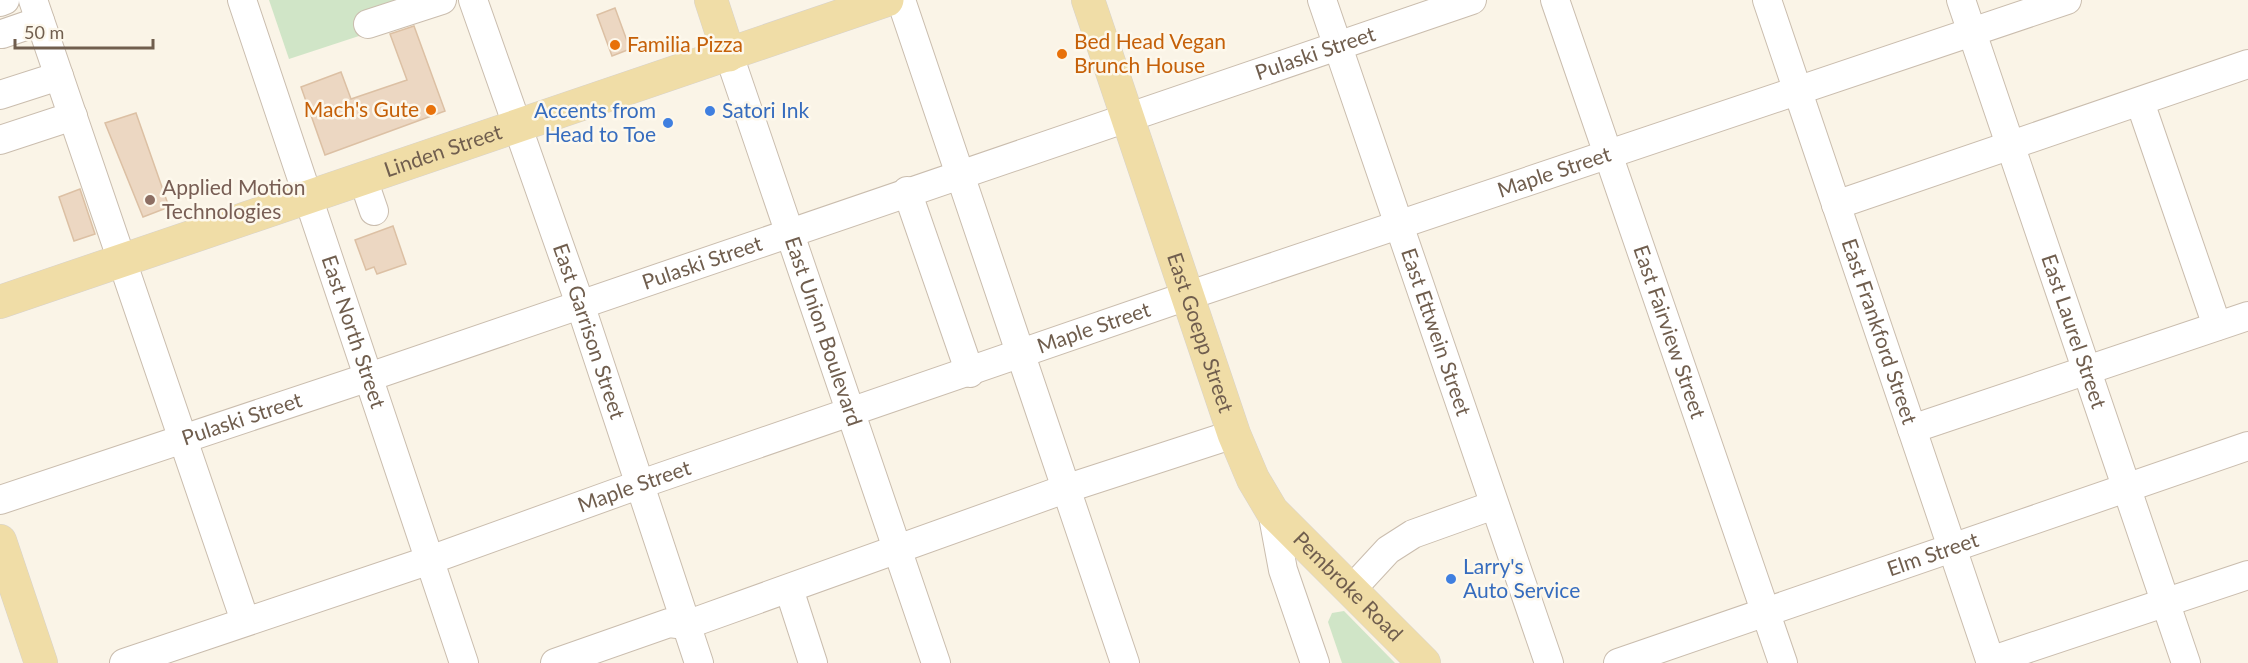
<svg xmlns="http://www.w3.org/2000/svg" width="2248" height="663" viewBox="0 0 2248 663" font-family="Lato,sans-serif">
<style>
.green{fill:#d0e5c7}
.building{fill:#ecd7c2;stroke:#dcc0a4;stroke-width:1.5}
.lines{fill:none;stroke-linecap:round;stroke-linejoin:round}
.minor-casing{stroke:#cabdae;stroke-width:30}
.major-casing{stroke:#d7d2cd;stroke-width:34}
.minor{stroke:#fff;stroke-width:28}
.major{stroke:#f0dda7;stroke-width:33}
.food-dot{fill:#e8710a;stroke:#fdf8ec;stroke-width:2}
.shop-dot{fill:#3f7fe0;stroke:#fdf8ec;stroke-width:2}
.education-dot{fill:#8d6e63;stroke:#fdf8ec;stroke-width:2}
.labels{text-anchor:middle;stroke-width:5;stroke-linejoin:round;paint-order:stroke}
.food-label{font-size:21px;fill:#c56008;stroke:#fdf8ec;text-anchor:start}
.street-label{font-size:21px;fill:#705e4e;stroke:#fdf8ec}
.shop-label{font-size:21px;fill:#366cbe;stroke:#fdf8ec;text-anchor:start}
.education-label{font-size:21px;fill:#785e54;stroke:#fdf8ec;text-anchor:start}
</style>
<rect width="100%" height="100%" fill="#faf4e7"/>
<g class="green">
<path d="M269,0H418L362,35L289,59Z"/>
<path d="M1344,611L1395,663H1342L1328,622L1332,613Z"/>
</g>
<g class="building">
<path d="M615,8L630,49L612,56L597,15Z"/>
<path d="M414,26L445,111L325,155L301,87L341,72L351,99L407,80L390,34Z"/>
<path d="M136,113L169,207L143,217L105,123Z"/>
<path d="M80,189L95,234L74,241L59,197Z"/>
<path d="M393,226L406,264L377,274L374,267L366,270L355,240Z"/>
</g>
<g class="lines">
<defs>
<g id="minor">
<path d="M33,0L245,621"/>
<path id="s1" d="M242,0L464,663"/>
<path id="s2" d="M473,0L580,304L699,663"/>
<path d="M901,0L1125,663"/>
<path id="s3" d="M1322,0L1549,663"/>
<path id="s4" d="M1555,0L1783,663"/>
<path id="s5" d="M1767,0L1991,663"/>
<path id="s6" d="M1961,0L2186,663"/>
<path d="M0,2L5,0"/>
<path d="M368,24L442,0"/>
<path d="M2,34L40,21"/>
<path id="s7" d="M729,55L936,663"/>
<path d="M0,95L59,76"/>
<path d="M2140,102L2217,326"/>
<path d="M0,140L73,116"/>
<path d="M363,179L374,211"/>
<path d="M907,191L970,373"/>
<path d="M1836,205L2248,64"/>
<path d="M1912,429L2248,316"/>
<path id="s8" d="M0,500L369,377L1472,0"/>
<path d="M1272,511L1283,570L1315,663"/>
<path d="M789,589L813,663"/>
<path d="M1351,590L1388,550L1413,534L1494,505"/>
<path d="M1990,661L2248,575"/>
<path id="s9" d="M124,663L430,560L638,485L1187,296L2067,0"/>
<path d="M555,663L669,623L686,625L1065,489L1234,434"/>
<path id="s10" d="M1618,663L2248,446"/>
</g>
<g id="major">
<path d="M711,0L729,55"/>
<path id="s11" d="M1088,0L1234,434L1253,479L1272,511L1424,663"/>
<path id="s12" d="M0,302L887,0"/>
<path d="M0,541L41,663"/>
</g>
</defs>
<use href="#minor" class="minor-casing"/>
<use href="#major" class="major-casing"/>
<use href="#minor" class="minor"/>
<use href="#major" class="major"/>
</g>
<g class="food-dot">
<circle cx="615" cy="45" r="6"/>
<circle cx="1062" cy="54" r="6"/>
<circle cx="431" cy="110" r="6"/>
</g>
<g class="shop-dot">
<circle cx="710" cy="111" r="6"/>
<circle cx="668" cy="123" r="6"/>
<circle cx="1451" cy="579" r="6"/>
</g>
<circle class="education-dot" cx="150" cy="200" r="6"/>
<g class="labels">
<g class="food-label">
<text x="1074" y="49">Bed Head Vegan<tspan x="1074" dy="24">Brunch House</tspan></text>
<text x="627" y="52">Familia Pizza</text>
<text x="419" y="117" text-anchor="end">Mach's Gute</text>
</g>
<g class="street-label">
<text dy="7" stroke="none"><textPath href="#s8" startOffset="1389">Pulaski Street</textPath></text>
<text dy="7" stroke="none"><textPath href="#s12" startOffset="468">Linden Street</textPath></text>
<text dy="7" stroke="none"><textPath href="#s9" startOffset="1512">Maple Street</textPath></text>
<text dy="7" stroke="none"><textPath href="#s8" startOffset="741">Pulaski Street</textPath></text>
<text dy="7" stroke="none"><textPath href="#s9" startOffset="1026">Maple Street</textPath></text>
<text dy="7" stroke="none"><textPath href="#s1" startOffset="350">East North Street</textPath></text>
<text dy="7" stroke="none"><textPath href="#s2" startOffset="351">East Garrison Street</textPath></text>
<text dy="7" stroke="none"><textPath href="#s3" startOffset="351">East Ettwein Street</textPath></text>
<text dy="7" stroke="none"><textPath href="#s4" startOffset="351">East Fairview Street</textPath></text>
<text dy="7" stroke="none"><textPath href="#s6" startOffset="350">East Laurel Street</textPath></text>
<text dy="7" stroke="none"><textPath href="#s7" startOffset="292">East Union Boulevard</textPath></text>
<text dy="7" stroke="none"><textPath href="#s5" startOffset="350">East Frankford Street</textPath></text>
<text dy="7" stroke="none"><textPath href="#s11" startOffset="351">East Goepp Street</textPath></text>
<text dy="7" stroke="none"><textPath href="#s8" startOffset="255">Pulaski Street</textPath></text>
<text dy="7" stroke="none"><textPath href="#s9" startOffset="540">Maple Street</textPath></text>
<text dy="7" stroke="none"><textPath href="#s10" startOffset="333">Elm Street</textPath></text>
<text dy="7" stroke="none"><textPath href="#s11" startOffset="651">Pembroke Road</textPath></text>
</g>
<g class="shop-label">
<text x="656" y="118" text-anchor="end">Accents from<tspan x="656" dy="24">Head to Toe</tspan></text>
<text x="722" y="118">Satori Ink</text>
<text x="1463" y="574">Larry's<tspan x="1463" dy="24">Auto Service</tspan></text>
</g>
<g class="education-label">
<text x="162" y="195">Applied Motion<tspan x="162" dy="24">Technologies</tspan></text>
</g>
</g>
<path d="M15 39v9h138v-9" fill="none" stroke="#705e4e" stroke-width="3"/>
<text x="24" y="39" font-size="18" fill="#705e4e" stroke="#fdf8ec" stroke-width="4.5" paint-order="stroke">50 m</text>
</svg>
